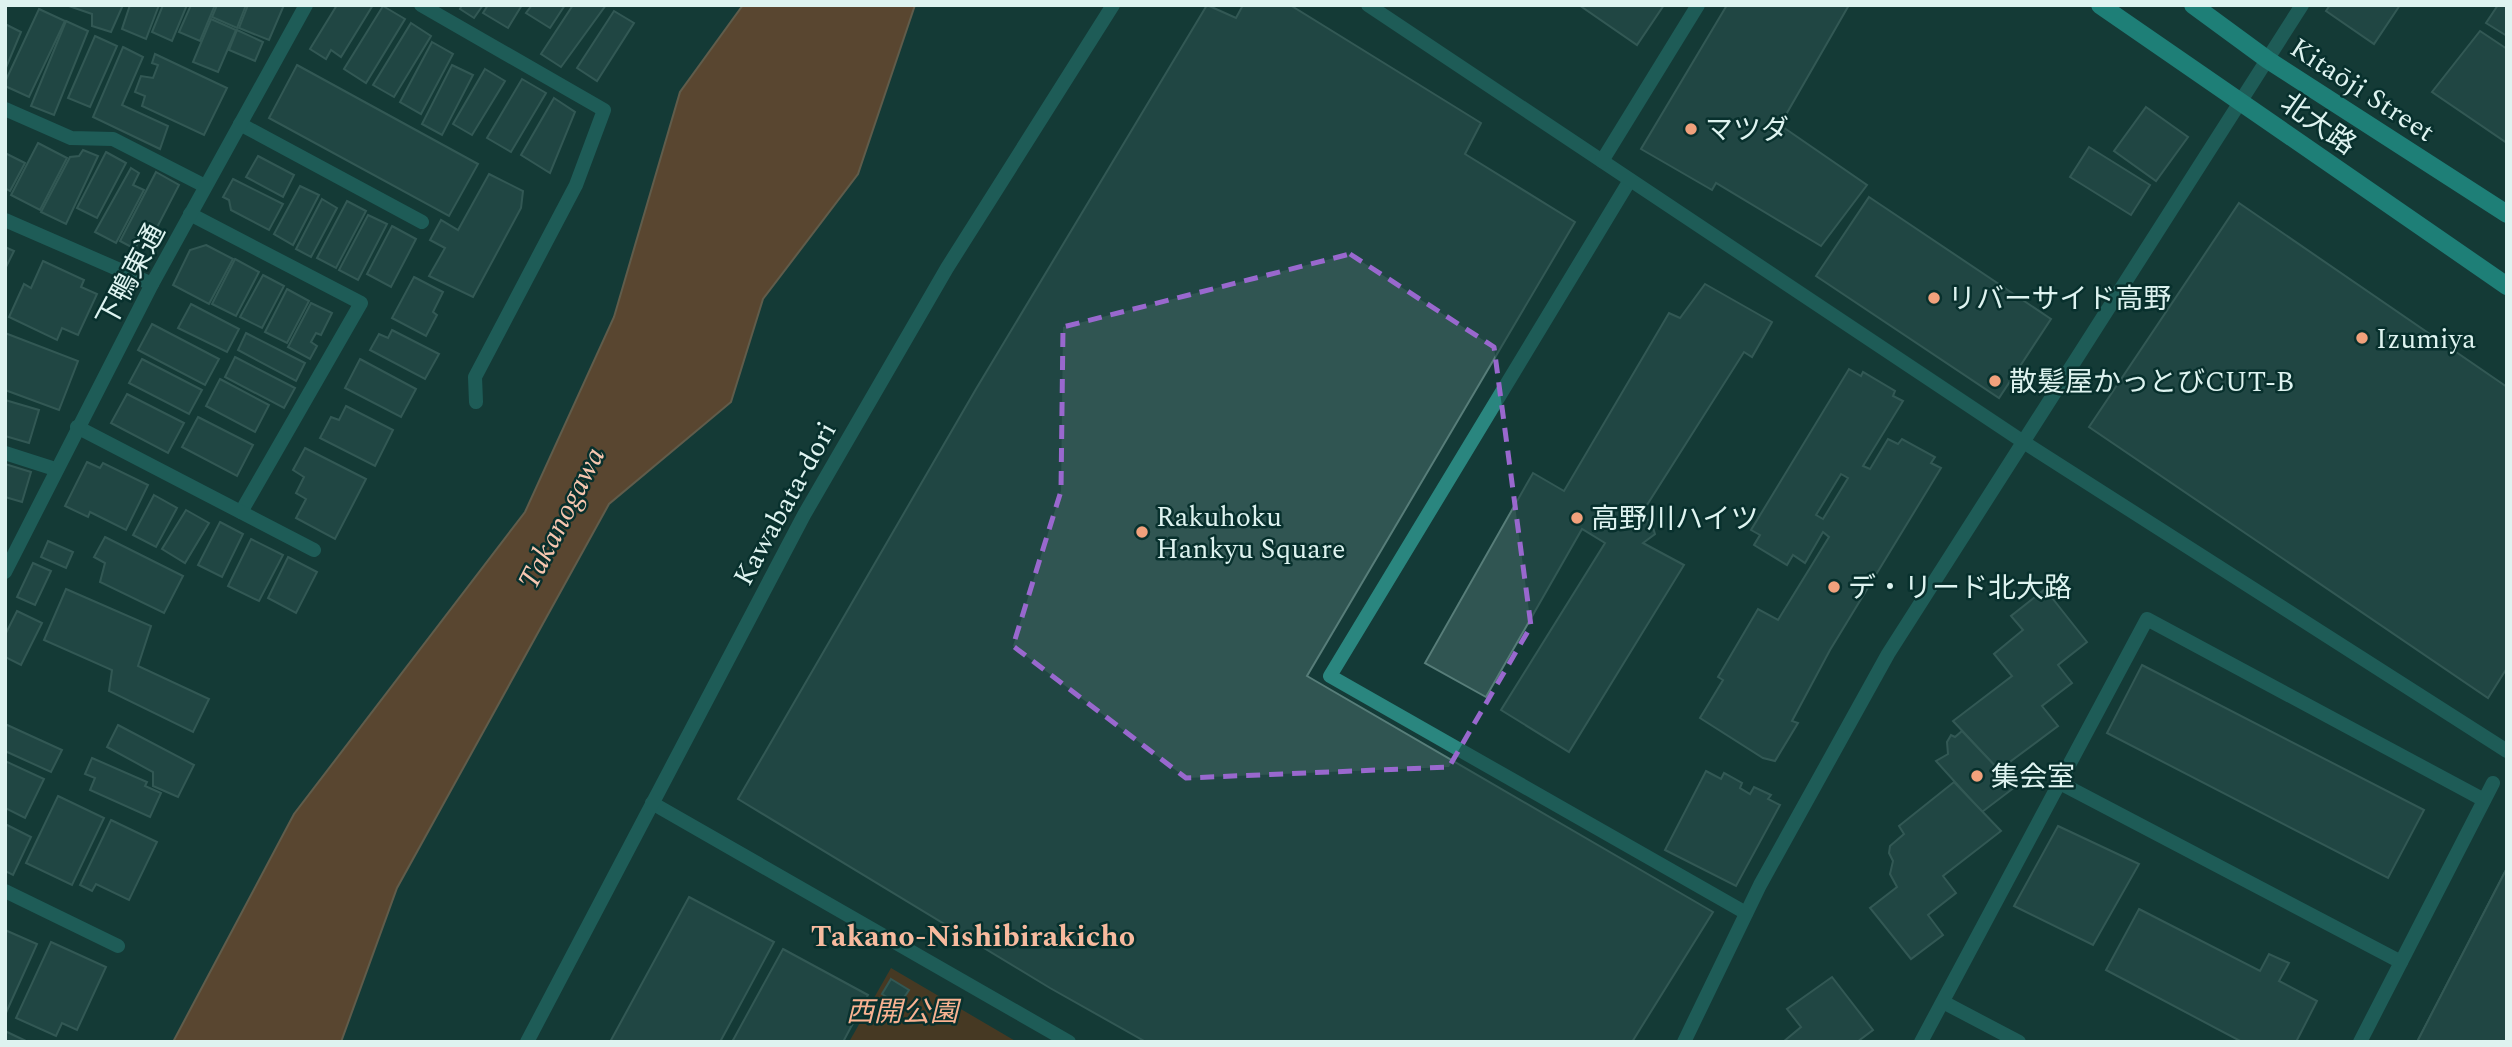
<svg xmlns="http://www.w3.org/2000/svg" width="2512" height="1047" viewBox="0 0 2512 1047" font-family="Spectral,'Noto Sans JP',serif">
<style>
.green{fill:#84390c}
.water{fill:#ae5628;stroke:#bc8564;stroke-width:2}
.building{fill:#305552;stroke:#577d79;stroke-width:2;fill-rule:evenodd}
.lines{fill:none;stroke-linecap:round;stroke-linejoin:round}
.service{stroke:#2a867f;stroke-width:14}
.minor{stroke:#2a867f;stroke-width:14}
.tertiary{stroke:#2a867f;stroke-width:14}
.primary{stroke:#2bd2c6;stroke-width:18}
.marked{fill:none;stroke:#9968ce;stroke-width:5;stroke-dasharray:14 9;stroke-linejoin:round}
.poi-dot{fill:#f1a17c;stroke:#08302d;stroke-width:2.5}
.labels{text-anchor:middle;stroke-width:5;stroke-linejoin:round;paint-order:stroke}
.street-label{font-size:28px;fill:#def3f0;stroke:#08302d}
.poi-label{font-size:28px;fill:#def3f0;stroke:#08302d;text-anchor:start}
.park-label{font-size:28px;font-style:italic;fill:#f9b291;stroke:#08302d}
.water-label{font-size:30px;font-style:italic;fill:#f7c7b0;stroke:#08302d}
.neighbourhood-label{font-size:30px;font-weight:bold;fill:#f7ba9e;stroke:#08302d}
</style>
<rect width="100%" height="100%" fill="#143a37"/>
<path class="green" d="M891,968L1017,1042H849Z"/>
<path class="water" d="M743,5H915L858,174L763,299L731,402L609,504L397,888L341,1042H173L294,814L525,512L614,317L680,92Z"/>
<g class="building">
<path d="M66,5H123L111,32L92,26V14Z"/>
<path d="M130,5H159L146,39L122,29Z"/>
<path d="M163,5H187L172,41L152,32Z"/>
<path d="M191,5H215L200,41L179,32Z"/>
<path d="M217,5H246L237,28L212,17Z"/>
<path d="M248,5H284L269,40L239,28Z"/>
<path d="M337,5H373L341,57L331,50L326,59L310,49Z"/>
<path d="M462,5H483L474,18L460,9Z"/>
<path d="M488,5H522L508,28L483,13Z"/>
<path d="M532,5H565L550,28L526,13Z"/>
<path d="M573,5H606L561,67L541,54Z"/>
<path d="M1207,5L1236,18L1243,5H1290L1481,123L1465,154L1575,222L1307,676L1713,912L1632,1042H1146L1050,988L738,799L976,389Z"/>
<path d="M1579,5H1664L1637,45Z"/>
<path d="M1727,5H1849L1780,125L1867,185L1821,246L1716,183L1712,190L1641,149Z"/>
<path d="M2330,5H2400L2374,44L2326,11Z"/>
<path d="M2498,5H2507V36L2486,23Z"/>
<path d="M383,6L405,19L366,83L344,69Z"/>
<path d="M39,9L65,21L29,97L5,86V82Z"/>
<path d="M614,11L634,23L597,81L577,68Z"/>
<path d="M211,19L236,30L218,72L193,62Z"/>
<path d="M66,21L88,31L54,115L31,106Z"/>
<path d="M411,23L431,36L394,97L373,85Z"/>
<path d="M5,24L21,32L5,70Z"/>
<path d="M237,30L263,42L255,61L229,50Z"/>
<path d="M2480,31L2507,49V143L2432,92Z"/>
<path d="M95,36L117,46L90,107L68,98Z"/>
<path d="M432,42L453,54L421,114L400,102Z"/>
<path d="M123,47L143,57L122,105L168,126L160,149L93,117Z"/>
<path d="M155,54L227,88L204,135L142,106L145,96L135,92L141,76L153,78L158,65L152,63Z"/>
<path d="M297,65L478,164L449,216L269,118Z"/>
<path d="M452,65L473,75L442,135L422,124Z"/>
<path d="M485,69L505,81L472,135L453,124Z"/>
<path d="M522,79L546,93L511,152L487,138Z"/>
<path d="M554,98L575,112L550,173L521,155Z"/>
<path d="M2146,107L2188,137L2156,181L2114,151Z"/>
<path d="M38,143L67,158L40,210L11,195Z"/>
<path d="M2089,147L2150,185L2131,215L2070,177Z"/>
<path d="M83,150L98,156L66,224L41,212L70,157L79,156Z"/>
<path d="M106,152L126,163L97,218L77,208Z"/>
<path d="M5,153L25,163L10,191L5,188Z"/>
<path d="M258,156L294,175L283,197L246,177Z"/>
<path d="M131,168L139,173L133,185L144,190L116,243L95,232Z"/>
<path d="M156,172L179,185L151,239L142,235L135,249L120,241Z"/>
<path d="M489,174L523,191L521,208L473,297L429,276L445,248L430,240L441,220L458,230Z"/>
<path d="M233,179L283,204L269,230L231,210L229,200L223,197Z"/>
<path d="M300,186L319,195L293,245L274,234Z"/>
<path d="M1869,197L2051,319L1999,398L1816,276Z"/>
<path d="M322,199L337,208L311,257L296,249Z"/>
<path d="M347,201L366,211L336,268L317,258Z"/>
<path d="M2239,203L2507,387V668L2488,698L2089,427Z"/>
<path d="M368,215L387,224L358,280L339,270Z"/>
<path d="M392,226L416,239L391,287L367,274Z"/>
<path d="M206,245L233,259L209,304L173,285L190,250Z"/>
<path d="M5,247L14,251L5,269Z"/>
<path d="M235,259L259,272L236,316L212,304Z"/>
<path d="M43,261L84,280L81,287L97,294L78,335L62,328L57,340L9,317L24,284L31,288Z"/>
<path d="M263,275L284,286L262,328L240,317Z"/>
<path d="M414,277L443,292L433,312L437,315L426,336L392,318Z"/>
<path d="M1705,284L1772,322L1752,357L1744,352L1640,516L1651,521L1655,534L1643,543L1684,565L1569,752L1501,710L1605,543L1582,529L1486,697L1425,663L1533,473L1564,491L1669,313L1680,318Z"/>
<path d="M287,289L309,301L287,343L265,332Z"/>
<path d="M311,303L332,313L321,335L316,333L311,342L317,346L310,359L288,347Z"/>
<path d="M191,304L239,329L227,352L178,328Z"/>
<path d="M152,324L219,359L205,385L138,350Z"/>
<path d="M392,330L439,354L425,379L370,350L379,334L388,338Z"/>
<path d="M5,333L78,361L59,410L5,390Z"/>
<path d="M246,333L305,363L296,381L238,350Z"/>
<path d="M235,357L295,388L284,408L225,377Z"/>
<path d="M142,359L202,390L189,414L129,383Z"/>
<path d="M360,359L416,389L401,417L345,388Z"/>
<path d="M1849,369L1861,376L1863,372L1895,391L1893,396L1903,401L1863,466L1870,469L1888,439L1898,444L1902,439L1935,457L1931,463L1941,468L1830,650L1792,721L1798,723L1775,761L1763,758L1700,718L1723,680L1718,677L1758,609L1778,620L1829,537L1823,532L1805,563L1793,555L1787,565L1754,545L1760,535L1751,530ZM1841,474L1848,478L1823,519L1816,515Z"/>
<path d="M220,379L269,405L255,432L206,406Z"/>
<path d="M127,394L184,423L168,453L111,423Z"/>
<path d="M5,400L39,410L29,443L5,436Z"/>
<path d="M346,406L393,430L375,466L320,438L331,417L339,420Z"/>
<path d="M198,417L253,445L237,476L182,447Z"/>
<path d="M305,448L366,479L335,539L296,518L306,499L296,493L304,477L293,470Z"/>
<path d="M87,462L100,468L103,463L148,485L126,530L90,512L88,517L65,506Z"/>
<path d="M5,464L31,472L22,502L5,497Z"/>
<path d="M154,495L177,508L156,547L133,535Z"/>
<path d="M186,510L209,523L185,563L162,549Z"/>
<path d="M220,522L243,534L222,577L198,565Z"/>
<path d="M105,537L183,576L164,613L100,582L105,563L94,557Z"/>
<path d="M251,539L283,555L259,601L228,586Z"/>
<path d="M48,541L73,552L66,568L41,557Z"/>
<path d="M288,557L317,572L296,613L268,598Z"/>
<path d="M33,563L51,571L35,605L17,597Z"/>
<path d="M66,589L151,626L138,666L209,699L193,732L109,691L112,670L44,640Z"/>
<path d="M2045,589L2087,642L2058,665L2072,683L2042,706L2058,726L1999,770L1953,721L2012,676L1994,654L2023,630L2011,616Z"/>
<path d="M17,611L42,623L21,665L5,657V635Z"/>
<path d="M2142,665L2424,810L2388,878L2107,733Z"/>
<path d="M5,724L62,750L51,772L5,751Z"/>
<path d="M118,725L194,765L178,797L153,786V772L107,747Z"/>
<path d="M1962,731L2015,787L1982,812L1936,761L1948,754L1947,742L1951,735L1955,737Z"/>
<path d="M92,758L147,782L145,786L161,793L150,817L90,790L95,778L85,774Z"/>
<path d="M5,761L44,779L25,818L5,808Z"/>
<path d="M1706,771L1721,779L1724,773L1742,783L1740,788L1750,794L1754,787L1771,795L1768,799L1780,805L1736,886L1665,850Z"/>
<path d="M1954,782L2001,831L1943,876L1956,893L1928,915L1943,935L1911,959L1870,908L1897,887L1890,874L1893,861L1889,853L1890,846L1904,834L1899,826Z"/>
<path d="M58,796L104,818L72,885L26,863Z"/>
<path d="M111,820L157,842L129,900L96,884L92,891L80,885Z"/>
<path d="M5,824L31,837L13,875L5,871Z"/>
<path d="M2058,826L2139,864L2093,945L2014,906Z"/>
<path d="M2507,868V1042H2417Z"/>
<path d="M2507,868V1042H2417Z"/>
<path d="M689,897L774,942L720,1042H610Z"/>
<path d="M2139,909L2260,971L2269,954L2289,963L2279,981L2317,1001L2296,1042H2242L2106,970Z"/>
<path d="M5,930L37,944L5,1015Z"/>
<path d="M51,942L106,967L77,1030L62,1023L56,1036L16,1018Z"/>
<path d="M783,949L868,995L843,1042H732Z"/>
<path d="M1832,977L1873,1030L1857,1042H1783L1801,1027L1787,1009Z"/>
<path d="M891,979L909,990L899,1005L882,994Z"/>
<path d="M5,1031L28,1042H5Z"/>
</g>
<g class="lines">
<g class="service">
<path d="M421,5L604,110L576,185L475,377L476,402"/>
<path d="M5,109L71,138L113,139L205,186"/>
<path d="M1630,180L1330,676L1746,913"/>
<path d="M190,214L361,303L241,512"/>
<path d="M77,427L314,550"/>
<path d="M5,453L55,469"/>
<path d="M2060,783L2401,962"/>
<path d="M5,891L118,946"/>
<path d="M1943,1002L2019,1042"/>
<path d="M1921,1042L2147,619L2484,800"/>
<path d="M2360,1042L2493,783"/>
</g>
<g class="minor">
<path d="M1368,5L2025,443L2507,751"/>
<path d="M240,124L422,222"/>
<path d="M1602,161L1698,5"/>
<path d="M5,220L152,284"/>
<path d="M5,572L152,284L306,5"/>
<path d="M1684,1042L1760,885L1888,654L2302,5"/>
</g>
<g class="tertiary">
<path d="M652,803L1069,1042"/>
<path d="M527,1042L804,515L947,268L1113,5"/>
</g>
<g class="primary">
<path d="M2100,5L2507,286"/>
<path d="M2193,5L2268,60L2507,214"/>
</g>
</g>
<path d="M0 0H2512V1047H0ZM1350,254L1494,347L1531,626L1449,767L1186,778L1013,646L1061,491L1063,327Z" fill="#143a37" fill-opacity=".55" fill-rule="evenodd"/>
<path class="marked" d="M1350,254L1494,347L1531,626L1449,767L1186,778L1013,646L1061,491L1063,327Z"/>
<g class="poi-dot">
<circle cx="1691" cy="129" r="7"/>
<circle cx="1934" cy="298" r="7"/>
<circle cx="2362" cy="338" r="7"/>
<circle cx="1995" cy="381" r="7"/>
<circle cx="1577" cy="518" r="7"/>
<circle cx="1142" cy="532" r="7"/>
<circle cx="1834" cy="587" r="7"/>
<circle cx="1977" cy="776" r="7"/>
</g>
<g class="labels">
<g class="street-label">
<text transform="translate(2363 89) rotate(33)" y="10">Kitaōji Street</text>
<text transform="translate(2319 123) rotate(35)" y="10">北大路</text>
<text transform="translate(130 275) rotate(-62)" y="10">下鴨東通</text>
<text transform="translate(784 503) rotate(-61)" y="10">Kawabata-dori</text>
</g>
<g class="poi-label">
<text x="1705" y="139">マツダ</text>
<text x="1948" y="308">リバーサイド高野</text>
<text x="2376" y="348">Izumiya</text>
<text x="2009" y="391">散髪屋かっとびCUT-B</text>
<text x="1156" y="526">Rakuhoku<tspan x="1156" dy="32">Hankyu Square</tspan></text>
<text x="1591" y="528">高野川ハイツ</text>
<text x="1848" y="597">デ・リード北大路</text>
<text x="1991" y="786">集会室</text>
</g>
<g class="park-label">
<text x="902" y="1021">西開公園</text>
</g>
<g class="water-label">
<text transform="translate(561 518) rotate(-63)" y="10">Takanogawa</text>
</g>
<g class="neighbourhood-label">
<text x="973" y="946">Takano-Nishibirakicho</text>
</g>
</g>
<rect width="2512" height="1047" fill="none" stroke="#def3f0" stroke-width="14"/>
</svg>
